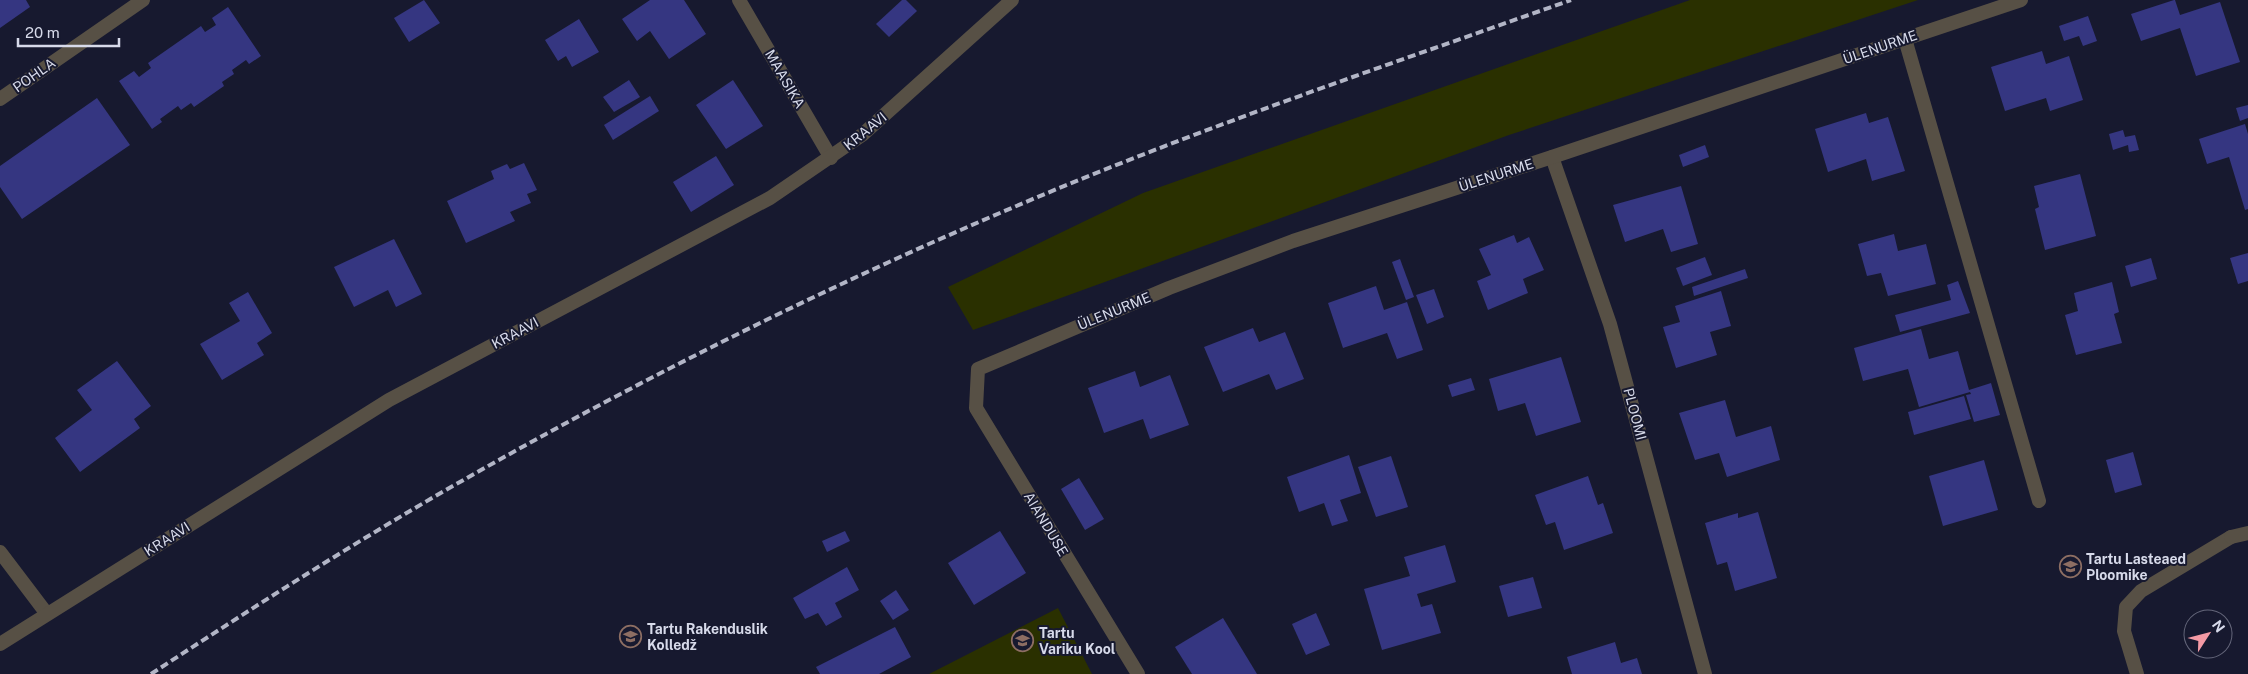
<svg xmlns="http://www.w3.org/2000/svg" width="2248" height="674" viewBox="0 0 2248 674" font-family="'Public Sans',sans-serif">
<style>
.green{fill:#2a3000}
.building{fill:#353681}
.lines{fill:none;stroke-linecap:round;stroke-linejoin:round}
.service{stroke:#575045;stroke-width:14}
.minor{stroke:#575045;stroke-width:14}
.rail{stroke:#b2b5c6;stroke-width:4;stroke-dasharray:8 4;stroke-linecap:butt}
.labels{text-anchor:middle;stroke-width:4;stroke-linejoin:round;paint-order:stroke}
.street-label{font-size:14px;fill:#d7daea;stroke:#17192f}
.poi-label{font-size:14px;font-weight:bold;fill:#d7daea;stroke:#17192f;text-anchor:start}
</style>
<rect width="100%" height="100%" fill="#17192f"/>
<g class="green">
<path d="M1690,0H1918L1509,135L973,330L948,287L1143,193Z"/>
<path d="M1058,608L1092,674H929Z"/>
</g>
<g class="building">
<path d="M0,0H26L30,7L0,28Z"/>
<path d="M424,0L440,23L409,42L394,18Z"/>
<path d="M650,0H684L706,34L669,59L650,31L637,41L622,19Z"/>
<path d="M902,0H906L917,11L889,37L876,24Z"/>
<path d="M2174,0H2175L2180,15L2220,2L2240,62L2196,76L2180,28L2141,41L2131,14Z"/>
<path d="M228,7L261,56L249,64L246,60L232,70L234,74L222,82L224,86L194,107L191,103L181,110L178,106L160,119L162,122L152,129L119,81L134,71L139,77L151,68L148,63L201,26L205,32L216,25L212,18Z"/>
<path d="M2088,16L2097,41L2083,46L2079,36L2064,41L2059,26Z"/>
<path d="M579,19L599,52L572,67L566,56L558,61L545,40Z"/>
<path d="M2042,51L2046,64L2069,56L2083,100L2050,111L2046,98L2005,111L1991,67Z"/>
<path d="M629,80L640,97L614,112L603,97Z"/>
<path d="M733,80L763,126L726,149L696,105Z"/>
<path d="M650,96L659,111L613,140L604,125Z"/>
<path d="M97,98L130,145L22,219L0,187V166Z"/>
<path d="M2248,105V118L2240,121L2236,108Z"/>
<path d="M1866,113L1869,123L1888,117L1905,171L1872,181L1866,159L1828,172L1815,129Z"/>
<path d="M2245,124L2248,134V209L2245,210L2229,157L2207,164L2199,139Z"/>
<path d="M2123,130L2125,137L2135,135L2139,150L2129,152L2128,145L2113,150L2109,134Z"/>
<path d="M1705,145L1709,157L1683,167L1679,155Z"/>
<path d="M716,156L734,185L691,212L673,182Z"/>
<path d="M524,163L537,190L527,194L531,203L510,212L515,221L466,243L447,201L494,179L491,171L507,164L510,169Z"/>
<path d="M2080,174L2096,236L2045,250L2035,209L2039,207L2034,186Z"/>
<path d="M1681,186L1698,244L1671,252L1663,229L1625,242L1613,205Z"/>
<path d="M1894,234L1898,251L1926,244L1936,284L1888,296L1881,273L1867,276L1858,244Z"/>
<path d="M1514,235L1517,243L1529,237L1544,270L1523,279L1528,293L1488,310L1477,281L1491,275L1479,249Z"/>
<path d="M394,239L422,294L396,307L388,290L354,307L334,267Z"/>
<path d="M2248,253V281L2238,284L2230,258Z"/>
<path d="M1705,257L1712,275L1683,286L1676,268Z"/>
<path d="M2151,258L2157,279L2131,287L2125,266Z"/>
<path d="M1400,259L1414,297L1406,300L1392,262Z"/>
<path d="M1745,269L1748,278L1694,296L1692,287Z"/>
<path d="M1958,281L1970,313L1900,332L1895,315L1951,300L1947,285Z"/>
<path d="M2112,282L2119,312L2114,314L2122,343L2076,355L2065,315L2078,311L2074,293Z"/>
<path d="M1376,286L1384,310L1407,302L1423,350L1397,359L1387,333L1343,348L1328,303Z"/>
<path d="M1434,289L1444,317L1427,324L1416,295Z"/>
<path d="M1721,291L1731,326L1710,332L1717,355L1676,368L1663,327L1680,322L1675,306Z"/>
<path d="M248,292L272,333L257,343L264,355L222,380L200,344L240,321L229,303Z"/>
<path d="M1253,328L1259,342L1285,332L1304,379L1276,390L1269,374L1223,392L1204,347Z"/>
<path d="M1921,329L1929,359L1958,351L1969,390L1991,383L2000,415L1974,422L1966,395L1971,394L1970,392L1919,407L1908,369L1863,381L1854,348Z"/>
<path d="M1561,357L1581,422L1536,436L1525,403L1498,411L1489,379Z"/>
<path d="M117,361L151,406L134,419L140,428L80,472L55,438L92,410L77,390Z"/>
<path d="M1135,371L1140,387L1170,375L1189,425L1150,439L1143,419L1104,433L1088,388Z"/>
<path d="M1471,378L1475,390L1452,397L1448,385Z"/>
<path d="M1964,396L1971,419L1914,435L1908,412Z"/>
<path d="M1725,400L1736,437L1771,426L1780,460L1727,477L1719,453L1695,460L1679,413Z"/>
<path d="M2133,452L2142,485L2115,493L2106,460Z"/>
<path d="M1349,455L1361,493L1340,500L1348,521L1332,526L1324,503L1299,512L1287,477Z"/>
<path d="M1391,456L1408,507L1376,517L1358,467Z"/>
<path d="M1984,460L1998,510L1943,526L1929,476Z"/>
<path d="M1588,476L1598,505L1603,503L1613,533L1564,550L1555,522L1546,525L1535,495Z"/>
<path d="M1079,478L1104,519L1085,530L1061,489Z"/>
<path d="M1758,512L1777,578L1735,591L1727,562L1717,565L1705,523L1738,513V518Z"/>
<path d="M845,531L850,541L827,552L822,541Z"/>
<path d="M1000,531L1026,573L974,605L948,563Z"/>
<path d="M1445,545L1456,582L1417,594L1421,607L1432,604L1441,633L1382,650L1364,589L1410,576L1404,557Z"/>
<path d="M847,567L859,590L835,603L842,617L826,626L818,613L805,619L793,598Z"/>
<path d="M1533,577L1542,608L1508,617L1499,586Z"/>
<path d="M896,590L909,610L893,620L880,601Z"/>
<path d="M1316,613L1330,645L1306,655L1292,624Z"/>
<path d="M1223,618L1257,674H1192L1175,647Z"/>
<path d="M895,627L911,657L879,674H820L816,667Z"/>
<path d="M1615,642L1621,663L1637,658L1642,674H1572L1567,657Z"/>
</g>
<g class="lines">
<g class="service">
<path d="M1905,39L2039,501"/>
<path d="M2137,674L2124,631L2126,607L2141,591L2231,537"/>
</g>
<g class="minor">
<path d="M739,0L831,158"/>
<path d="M0,99L143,0"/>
<path d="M1552,157L1610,324L1705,674"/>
<path d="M2231,537L2248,533"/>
<path d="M0,552L47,614"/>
<path d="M0,644L389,400L770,198L862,135L1012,0"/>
<path d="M1138,674L976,408L978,369L1169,288L1293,241L1552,157L2021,0"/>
</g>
<path class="rail" d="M151,674C257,605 364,536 474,474C649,375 830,285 1014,207C1197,129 1385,66 1571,0"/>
</g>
<defs>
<symbol id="school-ring" viewBox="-11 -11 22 22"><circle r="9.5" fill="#17192f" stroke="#8d6e63" stroke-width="1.5"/><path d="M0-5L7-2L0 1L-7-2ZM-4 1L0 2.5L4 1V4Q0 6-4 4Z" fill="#8d6e63"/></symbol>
</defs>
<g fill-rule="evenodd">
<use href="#school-ring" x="2058" y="554" width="25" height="25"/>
<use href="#school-ring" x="618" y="624" width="25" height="25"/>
<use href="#school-ring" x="1010" y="628" width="25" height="25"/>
</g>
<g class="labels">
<g class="street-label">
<text transform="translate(1880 47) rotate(-19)" y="5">ÜLENURME</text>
<text transform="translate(34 75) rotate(-35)" y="5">POHLA</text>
<text transform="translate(785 79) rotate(60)" y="5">MAASIKA</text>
<text transform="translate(865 131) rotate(-39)" y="5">KRAAVI</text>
<text transform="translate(1496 175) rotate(-18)" y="5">ÜLENURME</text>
<text transform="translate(1114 311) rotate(-22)" y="5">ÜLENURME</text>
<text transform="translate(515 333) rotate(-28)" y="5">KRAAVI</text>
<text transform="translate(1635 414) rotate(75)" y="5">PLOOMI</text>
<text transform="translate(1046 524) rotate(59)" y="5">AIANDUSE</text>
<text transform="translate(167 539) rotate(-32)" y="5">KRAAVI</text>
</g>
<g class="poi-label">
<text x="2086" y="564">Tartu Lasteaed<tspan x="2086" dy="16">Ploomike</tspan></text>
<text x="647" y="634">Tartu Rakenduslik<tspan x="647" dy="16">Kolledž</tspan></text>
<text x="1039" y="638">Tartu<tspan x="1039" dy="16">Variku Kool</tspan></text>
</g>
</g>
<g transform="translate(2208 634) rotate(54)"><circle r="24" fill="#17192f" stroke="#64667a"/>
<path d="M0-4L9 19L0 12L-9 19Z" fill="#f49aa5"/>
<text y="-8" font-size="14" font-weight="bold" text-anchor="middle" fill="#d7daea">N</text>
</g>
<path d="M18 38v8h101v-8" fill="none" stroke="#d7daea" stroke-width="2.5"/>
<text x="25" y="38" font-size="15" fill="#d7daea" stroke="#17192f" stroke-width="4" paint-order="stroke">20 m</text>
</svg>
